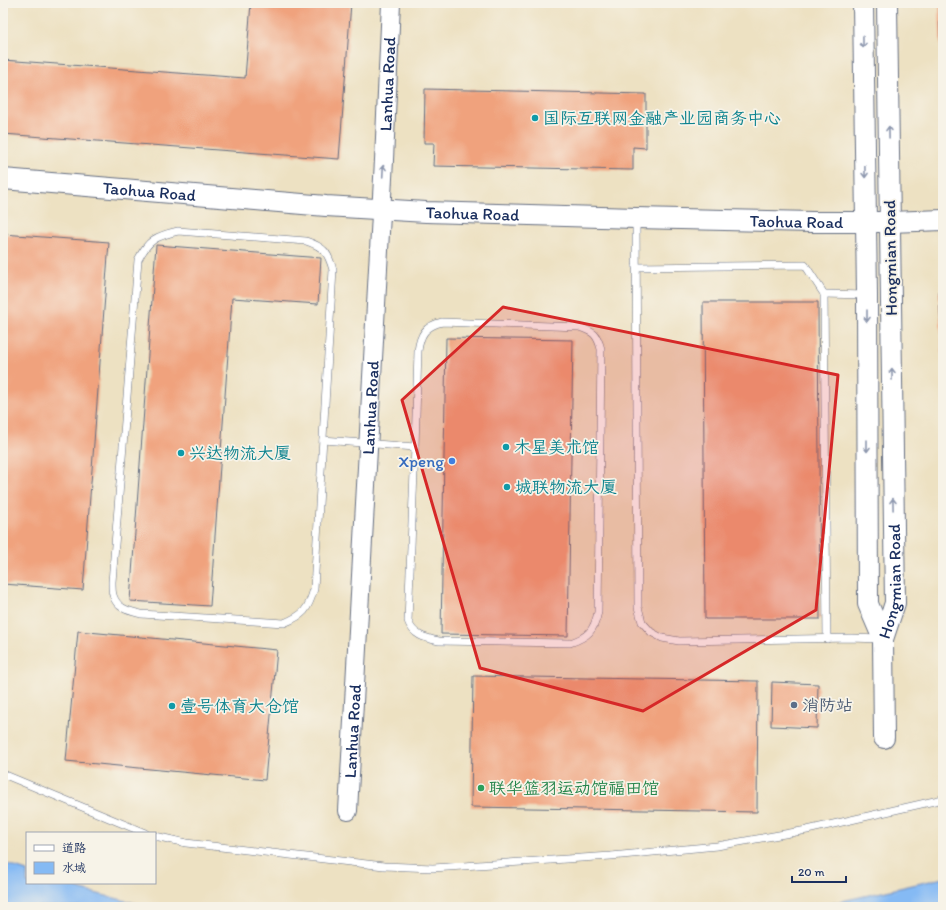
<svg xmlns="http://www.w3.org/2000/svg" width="946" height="910" viewBox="0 0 946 910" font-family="Itim,'LXGW WenKai TC',sans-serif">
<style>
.water{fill:#85baf4;stroke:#5074a9}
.building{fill:#f0a27d}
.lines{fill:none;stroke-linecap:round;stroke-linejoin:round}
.service-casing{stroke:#646d81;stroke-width:8}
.tertiary-casing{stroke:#646d81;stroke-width:20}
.secondary-casing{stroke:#646d81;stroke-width:22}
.service{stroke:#fff;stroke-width:7}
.tertiary{stroke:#fff;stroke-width:18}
.secondary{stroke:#fff;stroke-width:20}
.oneway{stroke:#8d97ae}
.marked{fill:#d62828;fill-opacity:0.2;stroke:#d62828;stroke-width:3;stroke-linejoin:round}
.culture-dot{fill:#0f9aa8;stroke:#f7f3e8;stroke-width:1.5}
.shop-dot{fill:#3f7fe0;stroke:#f7f3e8;stroke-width:1.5}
.service-dot{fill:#5c6f8a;stroke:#f7f3e8;stroke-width:1.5}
.leisure-dot{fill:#2e9e5b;stroke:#f7f3e8;stroke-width:1.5}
.labels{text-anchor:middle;stroke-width:3.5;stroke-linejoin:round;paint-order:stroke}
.street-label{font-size:17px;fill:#1b2f5e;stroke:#f7f3e8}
.culture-label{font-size:17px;fill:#0d838f;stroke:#f7f3e8;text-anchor:start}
.shop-label{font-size:17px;fill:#366cbe;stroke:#f7f3e8;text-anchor:end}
.service-label{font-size:17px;fill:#4e5e75;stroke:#f7f3e8;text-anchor:start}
.leisure-label{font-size:17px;fill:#27864d;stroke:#f7f3e8;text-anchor:start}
</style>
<rect width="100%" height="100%" fill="#f7f3e8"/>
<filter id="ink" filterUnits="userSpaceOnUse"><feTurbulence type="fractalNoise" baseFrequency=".025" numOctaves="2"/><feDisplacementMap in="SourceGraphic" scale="8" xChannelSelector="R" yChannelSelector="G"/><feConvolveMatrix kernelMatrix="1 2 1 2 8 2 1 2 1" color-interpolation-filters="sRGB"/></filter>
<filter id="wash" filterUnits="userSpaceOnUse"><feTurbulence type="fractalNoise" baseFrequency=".012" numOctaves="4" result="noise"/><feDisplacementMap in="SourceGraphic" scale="16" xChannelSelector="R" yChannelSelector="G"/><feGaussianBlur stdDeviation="0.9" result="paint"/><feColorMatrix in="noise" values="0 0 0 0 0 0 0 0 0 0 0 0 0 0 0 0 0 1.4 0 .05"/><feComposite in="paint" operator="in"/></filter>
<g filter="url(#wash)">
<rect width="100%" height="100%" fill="#ede1c2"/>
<g class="water">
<path d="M3,863L27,871V883H62L82,890L151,907H3Z"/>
<path d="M943,878V907H816Z"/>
</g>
<g id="blocks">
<g class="building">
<path d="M251,3H351L339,159L3,134V60L245,78Z"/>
<path d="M939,3H943V84H942Z"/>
<path d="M425,89L646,94V148L633,147V170L433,166L434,143H424Z"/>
<path d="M3,234L109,242L83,590L3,584Z"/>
<path d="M156,245L321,258L318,304L232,298L210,606L130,601Z"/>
<path d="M939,292H943V355H942Z"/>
<path d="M703,302H818L820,619H705Z"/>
<path d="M446,338L573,340L568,636L441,634Z"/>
<path d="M78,631L277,650L265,780L66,761Z"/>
<path d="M473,676L758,681L757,812L471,807Z"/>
<path d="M772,682L818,684L817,728L771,726Z"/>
</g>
</g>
</g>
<g filter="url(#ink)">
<use href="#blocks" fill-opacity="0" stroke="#646d81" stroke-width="1"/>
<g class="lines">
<defs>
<g id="service">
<path d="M636,219L638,607L642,622L651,632L662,638L679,641L851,638L881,639"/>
<path d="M178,231L306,241C324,247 328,252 333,270L314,589C308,610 304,615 284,623L141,614C129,611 117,609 113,595C112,592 112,586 112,582L138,260C148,240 156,236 178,231Z"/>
<path d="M636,267L805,265L824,294L827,639"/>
<path d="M824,294L866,295"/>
<path d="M442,322L579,327C594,332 597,334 601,349L598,612C594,631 588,637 570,643L439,641C424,638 413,635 408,621L415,447L418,351C420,335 425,326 442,322Z"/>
<path d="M323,440L415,447"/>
<path d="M3,774L145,833"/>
<path d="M155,836L186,843L384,866L433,868L611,856L717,846L807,830L943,799"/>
</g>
<g id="tertiary">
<path id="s1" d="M348,811L384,160L391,3"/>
</g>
<g id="secondary">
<path d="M863,3L867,295L868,604L883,639"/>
<path id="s2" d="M3,179L326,206L426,212L636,218L812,222H890L943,220"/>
<path id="s3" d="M884,738L883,639L895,603L887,3"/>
</g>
</defs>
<use href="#service" class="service-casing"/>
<use href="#tertiary" class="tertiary-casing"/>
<use href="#secondary" class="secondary-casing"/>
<use href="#service" class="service"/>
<use href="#tertiary" class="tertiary"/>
<use href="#secondary" class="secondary"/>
</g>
<defs><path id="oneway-shaft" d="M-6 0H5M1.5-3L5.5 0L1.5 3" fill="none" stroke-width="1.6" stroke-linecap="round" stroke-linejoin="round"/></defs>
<g class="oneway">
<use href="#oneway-shaft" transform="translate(863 42) rotate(89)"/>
<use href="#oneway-shaft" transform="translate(889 132) rotate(-91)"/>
<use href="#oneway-shaft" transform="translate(383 171) rotate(-87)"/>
<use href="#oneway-shaft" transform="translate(865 172) rotate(89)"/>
<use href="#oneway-shaft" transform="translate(867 316) rotate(90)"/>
<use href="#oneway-shaft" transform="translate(892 374) rotate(-91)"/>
<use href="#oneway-shaft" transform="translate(867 446) rotate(90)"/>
<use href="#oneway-shaft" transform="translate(893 504) rotate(-91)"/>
</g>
</g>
<path class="marked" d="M503,307L838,375L816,610L643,711L480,668L402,400Z"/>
<g class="culture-dot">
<circle cx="535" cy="118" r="4"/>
<circle cx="506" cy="447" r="4"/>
<circle cx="181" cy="453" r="4"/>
<circle cx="507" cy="487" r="4"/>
<circle cx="172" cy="706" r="4"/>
</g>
<circle class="shop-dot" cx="452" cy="461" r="4"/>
<circle class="service-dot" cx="794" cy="705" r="4"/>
<circle class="leisure-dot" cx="481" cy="788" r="4"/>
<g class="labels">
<g class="street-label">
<text dy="6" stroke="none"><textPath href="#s1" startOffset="728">Lanhua Road</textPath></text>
<text dy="6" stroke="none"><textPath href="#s2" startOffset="147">Taohua Road</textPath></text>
<text dy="6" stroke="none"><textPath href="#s2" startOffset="471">Taohua Road</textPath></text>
<text dy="6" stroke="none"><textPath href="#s2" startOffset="795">Taohua Road</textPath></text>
<text transform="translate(890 258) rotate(-91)" y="6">Hongmian Road</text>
<text dy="6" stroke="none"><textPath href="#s1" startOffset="404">Lanhua Road</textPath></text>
<text dy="6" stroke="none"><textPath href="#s3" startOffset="158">Hongmian Road</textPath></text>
<text dy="6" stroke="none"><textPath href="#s1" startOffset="80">Lanhua Road</textPath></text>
</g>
<g class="culture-label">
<text x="543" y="124">国际互联网金融产业园商务中心</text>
<text x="514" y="453">木星美术馆</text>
<text x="189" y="459">兴达物流大厦</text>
<text x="515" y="493">城联物流大厦</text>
<text x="180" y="712">壹号体育大仓馆</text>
</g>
<g class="shop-label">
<text x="444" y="467">Xpeng</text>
</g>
<g class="service-label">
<text x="802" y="711">消防站</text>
</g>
<g class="leisure-label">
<text x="489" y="794">联华篮羽运动馆福田馆</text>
</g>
</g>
<rect width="946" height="910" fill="none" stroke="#f7f3e8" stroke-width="16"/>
<rect x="26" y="832" width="130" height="52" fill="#f7f3e8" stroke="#9fa5b1"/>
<rect x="34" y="845" width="20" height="6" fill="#ffffff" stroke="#9fa5b1"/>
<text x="62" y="852" font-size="12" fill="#1b2f5e">道路</text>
<rect x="34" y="862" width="20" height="12" fill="#85baf4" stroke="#9fa5b1"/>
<text x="62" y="872" font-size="12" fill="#1b2f5e">水域</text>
<path d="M792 876v6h54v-6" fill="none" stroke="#1b2f5e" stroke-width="2"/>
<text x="798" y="876" font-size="12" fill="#1b2f5e" stroke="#f7f3e8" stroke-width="3" paint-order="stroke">20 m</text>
</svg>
